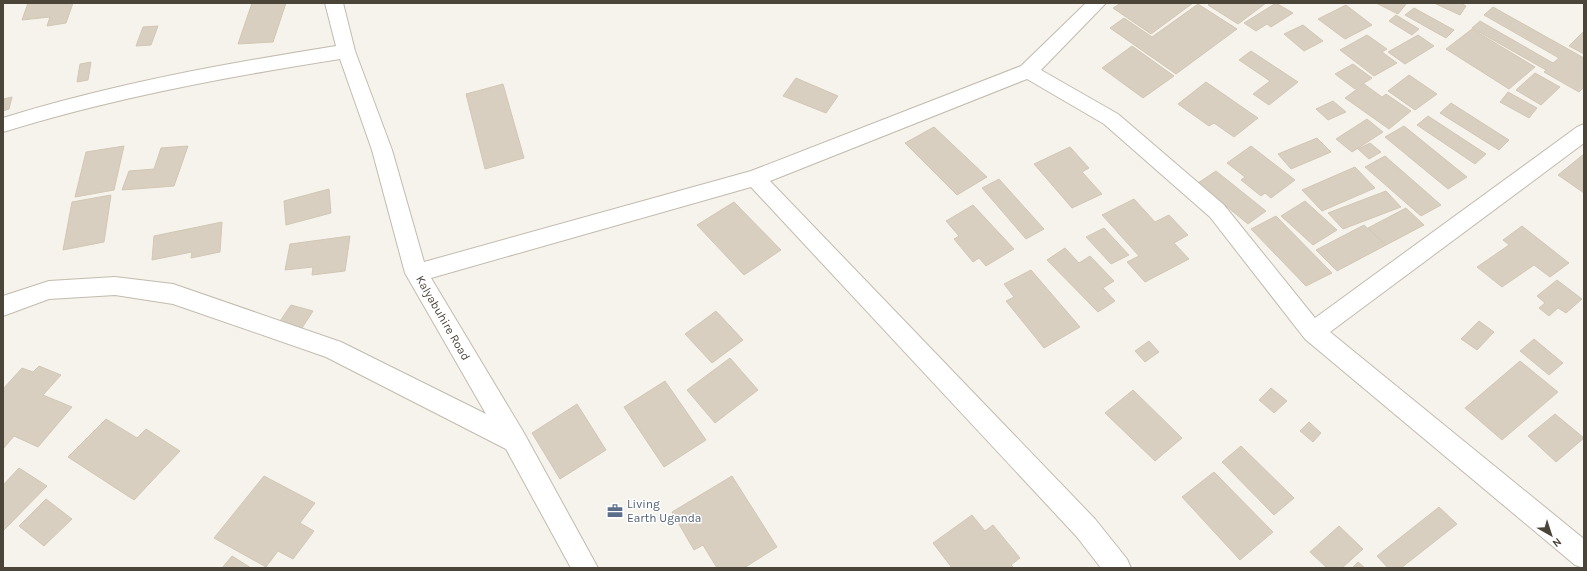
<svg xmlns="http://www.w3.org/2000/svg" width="1587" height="571" viewBox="0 0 1587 571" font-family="Karla,sans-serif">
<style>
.building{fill:#d8cfc1;stroke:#d3c7b4}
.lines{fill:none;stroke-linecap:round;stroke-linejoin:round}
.street-casing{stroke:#c2bbae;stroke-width:2}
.street{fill:#fff;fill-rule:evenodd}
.labels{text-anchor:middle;stroke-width:3;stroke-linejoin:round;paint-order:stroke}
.street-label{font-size:12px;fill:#4b4439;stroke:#fff}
.service-label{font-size:12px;fill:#4e5e75;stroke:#fff;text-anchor:start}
</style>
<rect width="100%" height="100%" fill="#f6f3ec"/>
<g class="building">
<path d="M28,3H73L66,23L47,26L50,17L22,20Z"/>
<path d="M252,3H286L273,42L238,44Z"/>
<path d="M1121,3H1193L1151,34L1113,8Z"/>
<path d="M1211,3H1266L1238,24L1208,5Z"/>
<path d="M1276,3L1293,13L1271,27L1267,24L1256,31L1244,23Z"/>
<path d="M1376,3H1407L1398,14Z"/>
<path d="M1434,3H1461L1466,6L1460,15Z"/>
<path d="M1198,4L1237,29L1176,74L1110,28L1124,18L1152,37Z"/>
<path d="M1346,5L1372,25L1345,39L1318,19Z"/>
<path d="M1493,7L1584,58V87L1579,92L1544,72L1546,70L1472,28L1480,21L1553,63L1559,58L1484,15Z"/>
<path d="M1414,8L1454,30L1446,38L1405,15Z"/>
<path d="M1396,15L1419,29L1412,35L1389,21Z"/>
<path d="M1303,25L1323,41L1304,51L1284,34Z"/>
<path d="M158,26L151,45L136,46L143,27Z"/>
<path d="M1472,29L1535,67L1509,89L1446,49Z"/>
<path d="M1584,31V54L1569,46Z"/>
<path d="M1367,35L1387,49L1382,52L1397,63L1374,76L1340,50Z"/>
<path d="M1418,35L1434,46L1405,64L1388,52Z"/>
<path d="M1132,46L1174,76L1143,98L1102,68Z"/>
<path d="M1251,51L1298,82L1269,105L1253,94L1270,81L1239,60Z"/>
<path d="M91,62L88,80L77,82L80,64Z"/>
<path d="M1353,64L1372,78L1355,89L1335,74Z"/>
<path d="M1535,73L1560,87L1541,105L1516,90Z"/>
<path d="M1409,75L1437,94L1415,110L1388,91Z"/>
<path d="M796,78L838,96L826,113L783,96Z"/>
<path d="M1206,82L1258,118L1234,137L1214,123L1209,126L1178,104Z"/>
<path d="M503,84L524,158L485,169L466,94Z"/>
<path d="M1364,84L1382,97L1386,94L1411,111L1389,129L1345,98Z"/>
<path d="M1508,92L1537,108L1529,118L1500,102Z"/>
<path d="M12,97L9,109L3,111V99Z"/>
<path d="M1333,101L1346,112L1328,120L1316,109Z"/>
<path d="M1451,103L1509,140L1499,150L1440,113Z"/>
<path d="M1428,116L1486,154L1475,164L1417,125Z"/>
<path d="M1367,119L1383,132L1352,152L1336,139Z"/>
<path d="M1404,126L1467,177L1448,189L1385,137Z"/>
<path d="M934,127L987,177L957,195L905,143Z"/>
<path d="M1317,138L1331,152L1291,169L1278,154Z"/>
<path d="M1370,143L1381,152L1369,159L1358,149Z"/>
<path d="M124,146L114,190L75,197L86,152Z"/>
<path d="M188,146L174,186L122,190L129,171L154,169L161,148Z"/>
<path d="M1251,146L1295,180L1271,198L1265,193L1261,196L1241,180L1245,177L1227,163Z"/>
<path d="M1070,147L1089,168L1082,172L1102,194L1072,208L1034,164Z"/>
<path d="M1584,154V193L1558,175Z"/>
<path d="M1385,156L1441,205L1421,216L1365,167Z"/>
<path d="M1355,167L1375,188L1322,211L1302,190Z"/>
<path d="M1216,171L1266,211L1248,224L1198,183Z"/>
<path d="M999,179L1044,229L1026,239L982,188Z"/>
<path d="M329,189L331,213L286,225L284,201Z"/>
<path d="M1386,191L1401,207L1343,229L1328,213Z"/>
<path d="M111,195L104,242L63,250L72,202Z"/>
<path d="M1134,199L1155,222L1169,215L1188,235L1174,243L1189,259L1145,282L1127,262L1139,256L1102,215Z"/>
<path d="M1305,201L1337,230L1313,245L1281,216Z"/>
<path d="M734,202L781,250L744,275L697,225Z"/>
<path d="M973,205L1014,249L986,266L979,258L973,262L954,239L959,236L946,221Z"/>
<path d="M1406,208L1424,225L1386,245L1368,228Z"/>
<path d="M1276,216L1332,273L1306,286L1251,229Z"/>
<path d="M222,222L220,252L191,258L192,252L152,260L154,236Z"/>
<path d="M1364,225L1386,245L1337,271L1316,250Z"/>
<path d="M1522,226L1569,263L1550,277L1534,265L1502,287L1477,267L1509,245L1503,240Z"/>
<path d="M1104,228L1129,255L1111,264L1086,237Z"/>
<path d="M350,236L345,271L312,275L313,267L285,270L290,244Z"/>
<path d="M1065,248L1079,263L1090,256L1114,281L1103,288L1115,301L1098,312L1047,260Z"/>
<path d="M1031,270L1080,327L1044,348L1006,301L1014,297L1004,284Z"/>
<path d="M1557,280L1582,299L1566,313L1558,308L1549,316L1539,308L1545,303L1537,296Z"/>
<path d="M291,305L313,311L302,328L280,321Z"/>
<path d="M716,311L743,340L712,363L685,334Z"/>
<path d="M1479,321L1494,332L1477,350L1461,339Z"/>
<path d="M1534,339L1563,363L1549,375L1520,351Z"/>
<path d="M1149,341L1159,352L1145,362L1135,351Z"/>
<path d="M730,358L758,390L715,423L687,390Z"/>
<path d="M1520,361L1558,392L1502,440L1465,408Z"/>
<path d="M39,366L61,375L43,395L72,407L38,447L14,436L3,449V389L22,368L33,372Z"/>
<path d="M665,381L706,440L664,467L624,407Z"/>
<path d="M1271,388L1287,401L1274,413L1259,400Z"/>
<path d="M1133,390L1182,438L1155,461L1105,413Z"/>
<path d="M577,404L606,450L560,479L532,433Z"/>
<path d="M1555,414L1584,438L1556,462L1528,436Z"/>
<path d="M106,419L137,438L146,429L180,451L134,500L68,457Z"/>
<path d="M1309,422L1321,433L1313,442L1300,431Z"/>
<path d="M1241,446L1294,498L1274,515L1222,462Z"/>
<path d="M19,468L47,486L3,531V485Z"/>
<path d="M1214,472L1273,532L1240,560L1182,497Z"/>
<path d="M264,476L315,503L300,523L314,531L293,559L278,551L266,567L214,538Z"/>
<path d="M732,476L777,547L744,568H717L703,545L694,550L672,512Z"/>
<path d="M46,499L72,519L44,546L19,526Z"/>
<path d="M1439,507L1457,524L1401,568H1388L1377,556Z"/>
<path d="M972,515L985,531L993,525L1020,558L1011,565L1014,568H952L933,543Z"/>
<path d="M1339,526L1363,549L1342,568H1327L1310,552Z"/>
<path d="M232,556L251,568H222Z"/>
<path d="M1358,562L1365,568H1352Z"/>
</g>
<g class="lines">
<defs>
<path id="street" d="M325,3H343L355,51L392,150L424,262L751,171L1021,66L1086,3H1106L1041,70L1118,114L1224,205L1315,318L1577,127L1584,124V143L1330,332L1584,539V568L1575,565L1305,339L1210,217L1104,124L1027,79L770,181L1095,519L1127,559L1131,568H1101L1077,537L751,187L431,278L524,433L598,568H571L506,449L326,357L173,304L115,295L49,299L3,316V296L49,281L115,277L173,284L341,342L486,414L405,273L372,150L340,59C226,77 113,98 3,132V118C112,84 223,64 336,46Z"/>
</defs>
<use href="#street" class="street-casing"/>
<use href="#street" class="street"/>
</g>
<defs>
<symbol id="office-bare" viewBox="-9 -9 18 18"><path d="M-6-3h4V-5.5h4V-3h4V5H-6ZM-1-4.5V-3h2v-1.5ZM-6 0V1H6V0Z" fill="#5c6f8a" stroke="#fff" stroke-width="2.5" paint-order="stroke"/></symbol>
</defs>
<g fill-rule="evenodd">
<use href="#office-bare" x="604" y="500" width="22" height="22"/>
</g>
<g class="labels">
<g class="street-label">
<text transform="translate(443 318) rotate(60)" y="4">Kalyabuhire Road</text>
</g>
<g class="service-label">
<text x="627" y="508">Living<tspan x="627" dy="14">Earth Uganda</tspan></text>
</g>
</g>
<rect width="1587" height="571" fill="none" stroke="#4b4439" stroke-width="8"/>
<g transform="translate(1551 535) rotate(141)" stroke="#ffffff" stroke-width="3" paint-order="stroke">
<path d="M0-3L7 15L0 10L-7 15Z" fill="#4b4439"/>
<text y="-6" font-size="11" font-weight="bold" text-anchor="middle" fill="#4b4439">N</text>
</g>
</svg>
